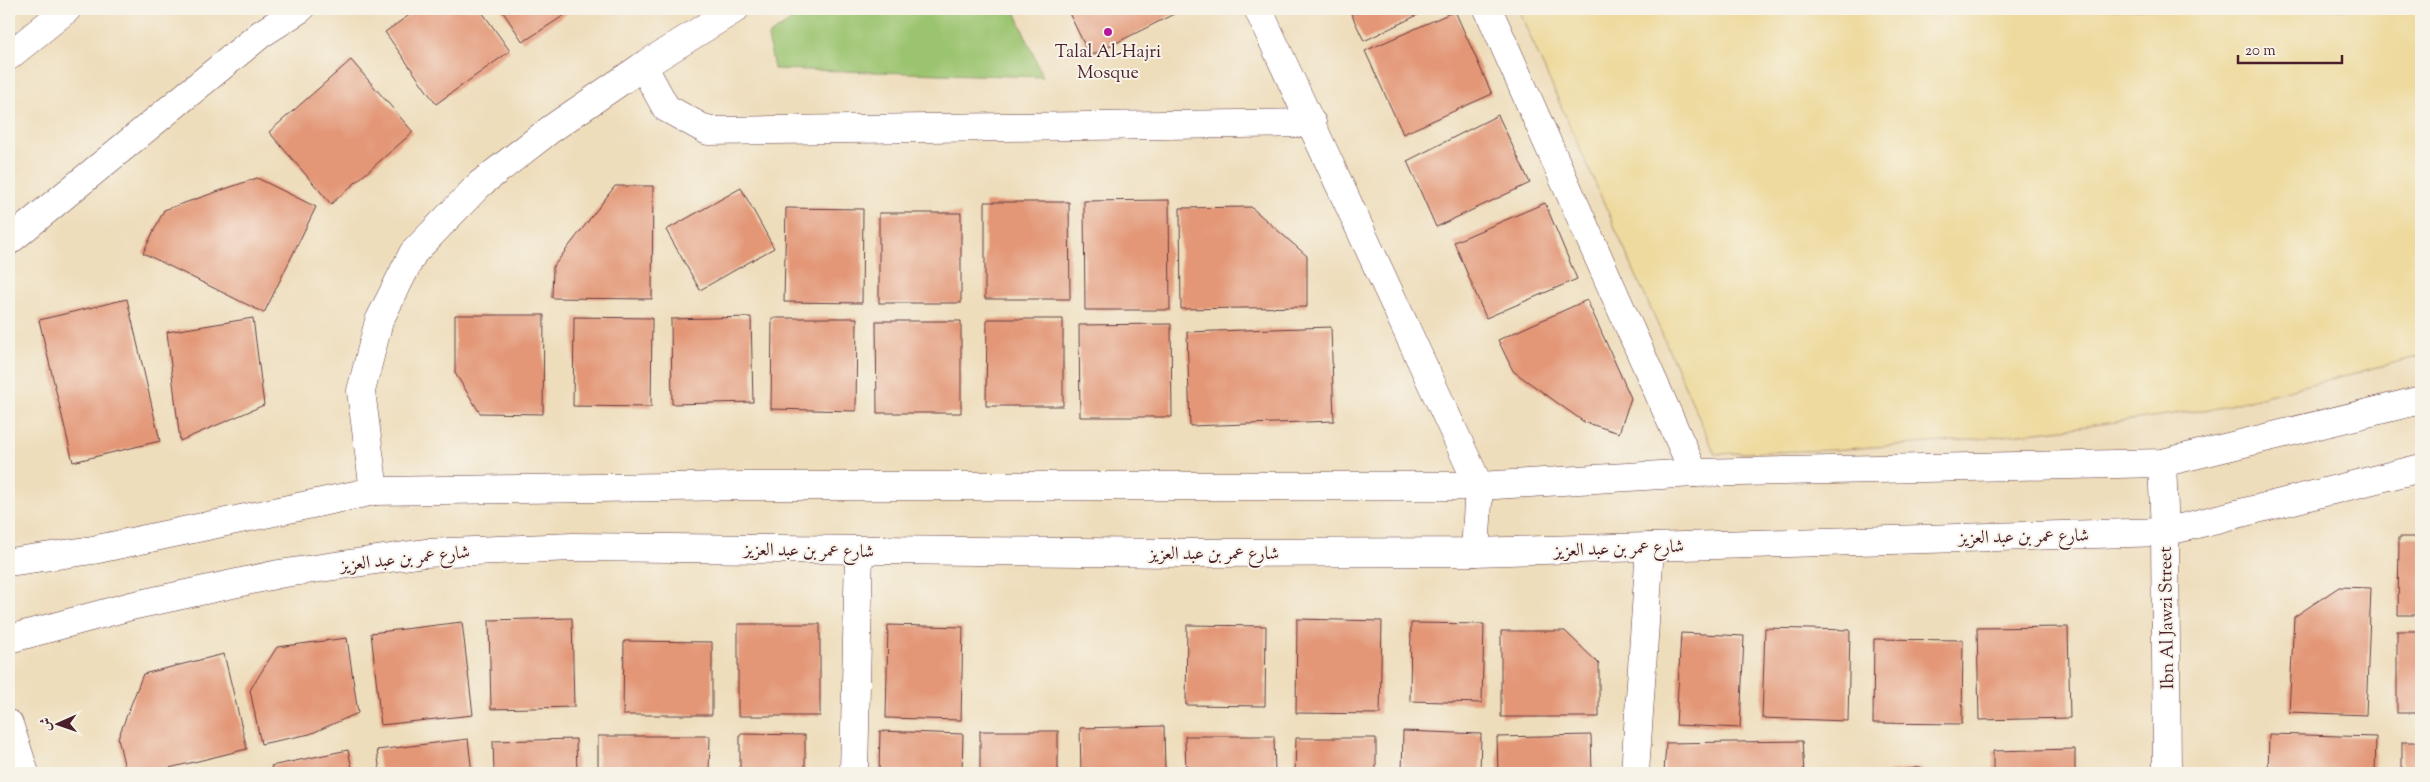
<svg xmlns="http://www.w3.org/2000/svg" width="2430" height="782" viewBox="0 0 2430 782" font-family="'Sorts Mill Goudy',Amiri,serif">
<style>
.green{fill:#9bc470;stroke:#72724e}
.sand{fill:#eeda9e;stroke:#9c7c64}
.building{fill:#e39777}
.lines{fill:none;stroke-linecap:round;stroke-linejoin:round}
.minor-casing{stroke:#633c41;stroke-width:29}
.major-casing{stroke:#633c41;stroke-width:29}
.highway-casing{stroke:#633c41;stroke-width:29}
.minor{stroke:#fff;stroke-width:28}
.major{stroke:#fff;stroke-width:28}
.highway{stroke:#fff;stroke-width:28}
.poi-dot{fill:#b5179e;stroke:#f7f3e8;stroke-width:2}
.labels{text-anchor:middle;stroke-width:4;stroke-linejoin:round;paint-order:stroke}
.poi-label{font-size:18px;fill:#4a1f2b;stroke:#f7f3e8}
.street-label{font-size:18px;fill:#4a1f2b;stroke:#f7f3e8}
</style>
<rect width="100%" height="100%" fill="#f7f3e8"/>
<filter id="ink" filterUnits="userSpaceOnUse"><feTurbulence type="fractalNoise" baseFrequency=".02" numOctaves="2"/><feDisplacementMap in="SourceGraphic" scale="10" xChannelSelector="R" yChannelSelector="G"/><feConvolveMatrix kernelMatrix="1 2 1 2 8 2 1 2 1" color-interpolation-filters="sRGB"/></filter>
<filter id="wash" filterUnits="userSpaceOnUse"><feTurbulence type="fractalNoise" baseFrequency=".0096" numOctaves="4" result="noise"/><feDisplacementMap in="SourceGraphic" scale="20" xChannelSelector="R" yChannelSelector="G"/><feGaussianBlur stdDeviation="1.12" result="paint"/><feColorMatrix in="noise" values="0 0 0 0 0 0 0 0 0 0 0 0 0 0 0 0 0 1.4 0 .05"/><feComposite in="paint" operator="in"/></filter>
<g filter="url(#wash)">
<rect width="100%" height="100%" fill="#edb"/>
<path class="green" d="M809,9H1014L1043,77L774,69L768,36Z"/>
<path class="sand" d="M1518,9H2421V356L2218,408L2072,428L1969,440L1833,450L1715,454Z"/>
<g id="blocks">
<g class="building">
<path d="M418,9H480L510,51L436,104L385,32Z"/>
<path d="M501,9H574L523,42Z"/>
<path d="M1067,9H1184L1090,56Z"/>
<path d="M1349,9H1430L1364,41Z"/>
<path d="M1455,11L1492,94L1403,134L1365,51Z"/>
<path d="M351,60L413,132L331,204L269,132Z"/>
<path d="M1498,115L1530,183L1436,227L1407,161Z"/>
<path d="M257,178L316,207L264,313L143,253L164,210Z"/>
<path d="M615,186H653L652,299L552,298L553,267Z"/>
<path d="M741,188L774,248L700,290L666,230Z"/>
<path d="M1169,200L1170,310H1085L1084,201Z"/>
<path d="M985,202H1069L1070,299H985Z"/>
<path d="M1545,203L1577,279L1486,318L1454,242Z"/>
<path d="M1251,207L1307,256V307L1181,309L1180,208Z"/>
<path d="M786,208L863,209L862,303L784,302Z"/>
<rect x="879" y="213" width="82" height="90"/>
<path d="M127,299L160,441L73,462L39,320Z"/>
<path d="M1587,300L1631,398L1619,433L1584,422L1513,371L1498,340Z"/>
<path d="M455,315H544L543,414L480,413L455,373Z"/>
<path d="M574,317L652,318L651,407L573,406Z"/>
<path d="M751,317L753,402L672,404L671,319Z"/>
<path d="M253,318L264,405L180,441L167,332Z"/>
<path d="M772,318H857L856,411L771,409Z"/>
<path d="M987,319H1063V406H986Z"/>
<path d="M876,321H961V413H877Z"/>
<path d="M1171,324L1172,417H1080L1079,325Z"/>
<path d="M1331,327L1334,421L1190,426L1187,332Z"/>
<path d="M2399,537H2421V615H2398Z"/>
<path d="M2339,587L2371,588L2366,715L2289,712L2294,617Z"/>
<path d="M572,618L574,707L491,709L489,620Z"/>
<path d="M1297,619L1382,621L1380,714L1296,713Z"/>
<path d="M462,622L473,715L381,725L371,633Z"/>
<path d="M1411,623L1484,624L1482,703L1410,701Z"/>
<rect x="738" y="624" width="82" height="92"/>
<path d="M888,625L963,627L961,720L886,718Z"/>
<path d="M1187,625L1266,626L1265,706L1186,705Z"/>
<path d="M2068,627L2070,718L1979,720L1977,628Z"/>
<path d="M1765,628L1850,630L1848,721L1762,718Z"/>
<path d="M1501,631H1565L1599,664V717H1501Z"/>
<rect x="2397" y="631" width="24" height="82"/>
<path d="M1681,633L1744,636L1740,728L1676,725Z"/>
<path d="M347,638L358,713L310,734L261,744L250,690L277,647Z"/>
<path d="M1874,639L1963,640L1962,724L1873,723Z"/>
<path d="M624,641L712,642V715H623Z"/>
<path d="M224,654L247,749L149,773H126L118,738L143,674Z"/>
<path d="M1164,726L1165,773H1081L1080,728Z"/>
<path d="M880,731L963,734L962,773H879Z"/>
<rect x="980" y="731" width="78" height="42"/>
<path d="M1403,731L1481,734L1480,773H1402Z"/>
<path d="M740,734L805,735V773H740Z"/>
<path d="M2269,734L2376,737L2375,773H2268Z"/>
<path d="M1591,735L1592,773H1498L1497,737Z"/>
<path d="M598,736H710L709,773H598Z"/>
<path d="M1185,736H1274L1275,773H1186Z"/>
<path d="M1296,738H1376V773H1295Z"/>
<path d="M468,739L472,773H380L377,750Z"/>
<path d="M576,739L577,773H494L493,741Z"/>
<path d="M1802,741L1804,773H1664L1666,743Z"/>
<rect x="2402" y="742" width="19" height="31"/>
<path d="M2075,749V773H1993V751Z"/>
<path d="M348,750L353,773H273L271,766Z"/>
<path d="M1921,767L1924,773H1889V772Z"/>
</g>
</g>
</g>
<g filter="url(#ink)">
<use href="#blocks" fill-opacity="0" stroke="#633c41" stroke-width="1"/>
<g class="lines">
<defs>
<g id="minor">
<path d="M1258,9L1479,486L1475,552"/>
<path d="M1488,9L1694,473"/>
<path d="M643,66L666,108L708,131L1312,123"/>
<path d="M2162,463L2165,532L2167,773"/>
<path d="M374,491L361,391L379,321L413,253L480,184L551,129L643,66L735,9"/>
<path d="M9,562L93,550L374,491L744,486H1479L1694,473L2162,463L2421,400"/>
<path d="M9,639L131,606L279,574L425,553L573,547L1180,553L1475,552L2165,532L2421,468"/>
<path d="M9,724L25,773"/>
<path d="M854,773L859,551"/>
<path d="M1635,773L1650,547"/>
</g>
<path id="major" d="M9,241L261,34L300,9"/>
<path id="highway" d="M9,56L67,9"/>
</defs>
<use href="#minor" class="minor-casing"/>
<use href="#major" class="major-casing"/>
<use href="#highway" class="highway-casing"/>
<use href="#minor" class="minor"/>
<use href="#major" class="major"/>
<use href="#highway" class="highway"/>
</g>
</g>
<circle class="poi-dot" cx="1108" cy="32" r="5"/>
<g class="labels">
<g class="poi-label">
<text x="1108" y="57">Talal Al-Hajri<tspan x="1108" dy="21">Mosque</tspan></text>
</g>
<g class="street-label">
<text transform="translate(2024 536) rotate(-1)" y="6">شارع عمر بن عبد العزيز</text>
<text transform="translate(1619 548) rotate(-2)" y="6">شارع عمر بن عبد العزيز</text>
<text transform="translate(809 550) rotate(1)" y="6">شارع عمر بن عبد العزيز</text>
<text x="1214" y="559">شارع عمر بن عبد العزيز</text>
<text transform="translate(405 558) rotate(-6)" y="6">شارع عمر بن عبد العزيز</text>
<text transform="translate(2166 618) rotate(-91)" y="6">Ibn Al Jawzi Street</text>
</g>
</g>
<rect width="2430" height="782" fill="none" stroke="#f7f3e8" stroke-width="30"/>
<g transform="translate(58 724) rotate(268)" stroke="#f7f3e8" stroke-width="4" paint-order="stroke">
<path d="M0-4L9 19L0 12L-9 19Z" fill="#4a1f2b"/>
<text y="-8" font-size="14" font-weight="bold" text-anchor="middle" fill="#4a1f2b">ش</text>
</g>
<path d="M2238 55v8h104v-8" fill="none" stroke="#4a1f2b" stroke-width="2.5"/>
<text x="2245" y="55" font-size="15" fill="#4a1f2b" stroke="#f7f3e8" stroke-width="4" paint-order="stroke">20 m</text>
</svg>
